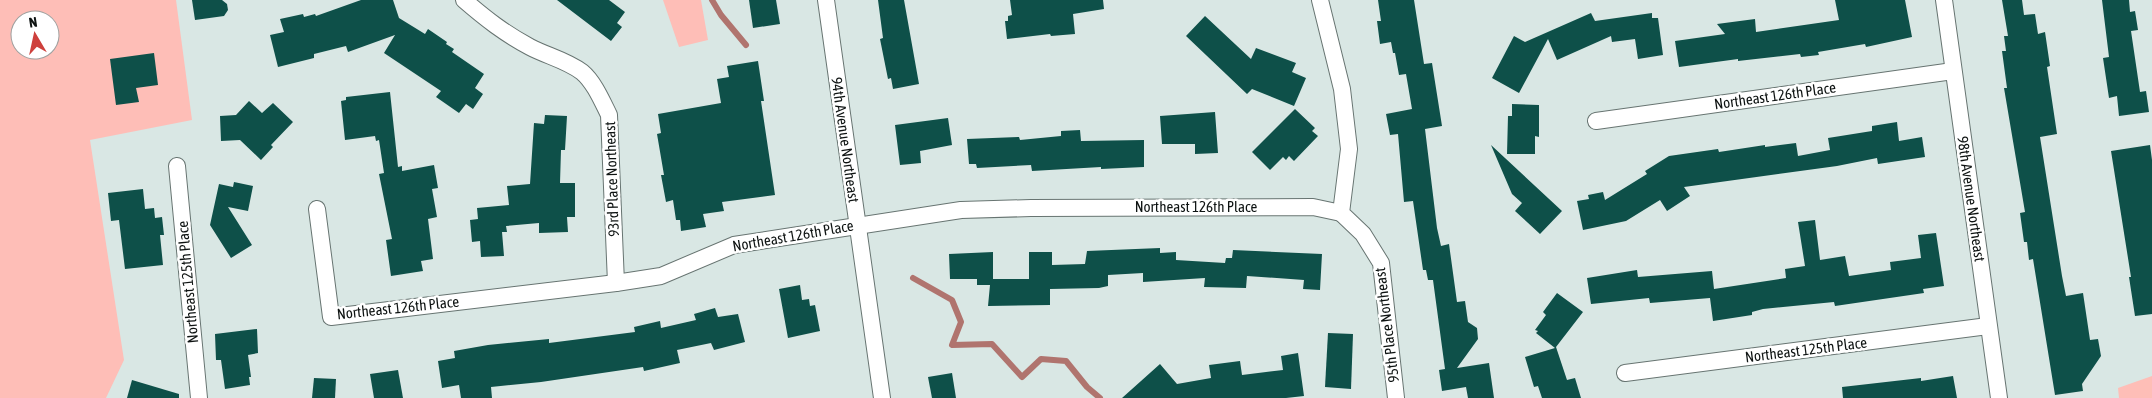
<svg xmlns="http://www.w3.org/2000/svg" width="2152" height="398" viewBox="0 0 2152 398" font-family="'Asap Condensed',sans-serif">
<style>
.green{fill:#febeb7;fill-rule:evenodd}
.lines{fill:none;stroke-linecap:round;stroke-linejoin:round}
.stream{stroke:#b0746e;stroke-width:6}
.building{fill:#0e5049}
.street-casing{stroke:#677471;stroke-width:18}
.street{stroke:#fff;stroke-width:16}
.labels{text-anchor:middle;stroke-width:5;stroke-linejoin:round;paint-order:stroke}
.street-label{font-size:15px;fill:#0e1312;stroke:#fff}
</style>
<rect width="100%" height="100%" fill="#d9e7e4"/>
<g class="green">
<path d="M0,0H176L192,120L90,140L124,360L106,398H0ZM20,20H50V50H20Z"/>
<path d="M663,0H701L708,40L679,47Z"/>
<path d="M2152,376V398H2119L2118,388Z"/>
</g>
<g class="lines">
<g class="stream">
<path d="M712,0L721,15L746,45"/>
<path d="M913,278L952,300L961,322L952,345L992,344L1022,377L1041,359L1066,361L1087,387L1100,398"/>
</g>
</g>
<g class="building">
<path d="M192,0H222L227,4L228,10L224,16L195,20Z"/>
<path d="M361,0H393L399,18L425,34L428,29L447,42L446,44L454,49L452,52L484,74L475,88L483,94L473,109L466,104L459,113L436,97L441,91L384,53L395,35L348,52L346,46L314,54V58L278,67L270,35L284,32L280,19L303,14L304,17L315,14L316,16Z"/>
<path d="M557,0H609L625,12L617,23L622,27L611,41Z"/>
<path d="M749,0H776L780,24L753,28Z"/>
<path d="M878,0H904L919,84L893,89L891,78L888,79L880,39L883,38Z"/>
<path d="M1010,0H1103L1104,9L1073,14L1075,34L1051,36L1050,34L1007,39L1005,21H1008V16L1012,15Z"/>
<path d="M1378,0H1414L1424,64L1432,63L1442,126L1425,129L1437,228L1441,246L1449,244L1457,302L1465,301L1468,322L1477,328L1478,339L1457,368L1489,363L1494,398H1468L1466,387L1442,391L1439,370L1445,369L1433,280H1428L1426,270H1423L1413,201L1404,202L1398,134L1390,135L1386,114L1412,109L1406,74L1399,75L1395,53H1393L1391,42L1380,44L1377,21H1381Z"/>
<path d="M1835,0H1905L1912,37L1866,47L1865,44L1818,52L1819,55L1801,57L1800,54L1738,61V59L1679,67L1675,41L1725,34L1717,24L1755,19L1756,32L1839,20Z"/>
<path d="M2002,0H2022L2024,15L2035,14L2038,34L2045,32L2050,66L2047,67L2057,134L2040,137L2062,276L2066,296L2083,293L2090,340L2098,339L2101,356L2082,384L2083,391L2055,395L2033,259L2029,260L2027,242H2024L2020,213L2025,212L2004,88H2007L2002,51H2006L2004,36H2008Z"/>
<path d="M2102,0H2129L2130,12L2135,11L2138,30L2131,31L2140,92L2146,91L2149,112L2119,116L2117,96L2109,98L2103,58L2109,57Z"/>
<path d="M1591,13L1595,21L1652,13V18H1658L1663,55L1638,59L1635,39L1612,42L1611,36L1557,60L1548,39L1519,93L1492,78L1514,36L1525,42Z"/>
<path d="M1205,16L1251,59L1256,48L1296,63L1292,72L1306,78L1294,106L1252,89L1247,94L1186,36Z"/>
<path d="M154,53L158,85L136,88L139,102L116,105L110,59Z"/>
<path d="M758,61L764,101H761L775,195L722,202L724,211L703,214L706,227L681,231L680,220H676L673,200L666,202L661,175H664L657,134L661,133L658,114L721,103L717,79L729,77L727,66Z"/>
<path d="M390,92L398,167L402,166V171L434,165L438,188L432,189L437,217L428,219L433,259L421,261L423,271L391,276L386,240L392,239L379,174L384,173L379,140L376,141L375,136L345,140L341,101L346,100V97Z"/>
<path d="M249,101L262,113L273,103L293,122L271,145L273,147L261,160L240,140L221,141L220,116L236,115Z"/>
<path d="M1512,104L1539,105V137L1535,136V154H1507L1508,116H1512Z"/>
<path d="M1295,109L1315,128L1312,131L1318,136L1294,161L1289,156L1286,160L1283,157L1270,170L1252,152Z"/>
<path d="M1215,112L1218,153L1195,154V144H1162L1160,116Z"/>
<path d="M545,115L567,116L565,150H561L560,183H575V217H567L568,232L539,233V223L506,226L507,232H502L504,256L481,257L480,241L472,242L470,220L478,219L477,208L509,205L507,186L530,184L534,123L544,124Z"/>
<path d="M948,118L952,145L920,151L921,163L900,165L895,125Z"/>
<path d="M1897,122L1899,141L1922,137L1925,157L1878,164L1877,158L1837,166L1684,187L1690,196L1667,211L1660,200L1626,221L1583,230L1577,201L1589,199L1588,195L1603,192L1605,200L1647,174L1645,171L1669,156L1718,149L1719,152L1765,145V147L1796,143L1798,156L1830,150L1828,138L1872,131V126Z"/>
<path d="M1080,130L1081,141L1144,140V167L1101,169V167L1032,171L1031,165L977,168L976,164H969L967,139L1019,137L1020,140L1061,136V131Z"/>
<path d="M1491,145L1562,211L1540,234L1515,211L1522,203L1512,194Z"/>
<path d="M2150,145L2152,160V314L2135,316L2129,277H2131L2111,151Z"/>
<path d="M234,182L253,186L248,211L228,207L252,245L231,258L210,225L219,184L233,187Z"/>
<path d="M143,189L145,209L154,208L155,218L162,217L164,235H160L163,265L125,269L119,220L111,221L108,193Z"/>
<path d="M1815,220L1820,260L1845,256L1849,276L1891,270L1890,262L1921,258L1918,235L1936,233L1944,286L1923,289L1924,293L1835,306L1834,302L1763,309L1752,312V315L1713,321L1710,298L1650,303L1649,298L1591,304L1587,278L1637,270L1638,277L1712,271L1714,289L1786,278L1785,269L1805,266L1798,222Z"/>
<path d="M1160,248V253L1176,252V260L1225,263L1226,258H1232L1233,250L1322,254L1320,290L1303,289L1304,280L1247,276L1246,288L1204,287L1205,278L1143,282V273L1108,275V286L1099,288L1050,289V305L988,306L990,285H977V279H950L949,254L993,252V279H1029V252H1052V265L1085,264L1087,251Z"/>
<path d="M800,285L802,300L809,299L810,306L815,305L820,331L788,338L779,289Z"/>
<path d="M1557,293L1583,312L1556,347L1567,380L1575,378L1581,398H1542L1538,386L1534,387L1525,357L1555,348L1536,333L1538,331L1535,330L1546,315L1543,312Z"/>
<path d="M715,308L718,317L738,314L745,342L714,350L711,343L677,350L680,363L644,371L643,367L541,382L491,387L492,398H461L459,385L442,388L438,361L455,358L454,351L488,345L549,339V343L635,332L634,327L660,321L661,328L696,320L694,314Z"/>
<path d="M257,329L258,353L248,355L251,377H249L250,385L225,389L221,360H216L215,334Z"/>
<path d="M1328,333L1353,334L1351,389L1325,387Z"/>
<path d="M1298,353L1304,396L1286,398H1122L1160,364L1177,384L1211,378L1209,365L1240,361L1242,375L1283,370L1281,356Z"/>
<path d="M398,370L403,398H374L370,374Z"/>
<path d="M952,373L956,398H932L928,377Z"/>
<path d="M1953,376L1957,398H1843L1842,387L1921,378V381Z"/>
<path d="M314,378L336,379L335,398H312Z"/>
<path d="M132,380L179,394V398H127Z"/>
</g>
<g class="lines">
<defs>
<g id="street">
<path d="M464,0C486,19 504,33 530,47C547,56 566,60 582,72C594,82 602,101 609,115L616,283"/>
<path d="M826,0L882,398"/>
<path d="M1320,0L1342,89L1349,149L1341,213L1363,234L1381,263L1396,398"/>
<path d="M1944,0L1999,398"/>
<path d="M1596,121L1953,71"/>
<path d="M177,166L199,398"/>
<path d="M317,209L331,317L616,283L661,276L734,245L961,210L1031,208L1313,207L1341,213"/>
<path d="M1625,373L1988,326"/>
</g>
</defs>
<use href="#street" class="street-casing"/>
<use href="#street" class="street"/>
</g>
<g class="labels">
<g class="street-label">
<text transform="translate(1775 96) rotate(-8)" y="5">Northeast 126th Place</text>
<text transform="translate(845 140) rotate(82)" y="5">94th Avenue Northeast</text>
<text transform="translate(612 179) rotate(-92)" y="5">93rd Place Northeast</text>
<text transform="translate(1971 199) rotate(82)" y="5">98th Avenue Northeast</text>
<text x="1196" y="212">Northeast 126th Place</text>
<text transform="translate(793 236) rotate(-10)" y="5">Northeast 126th Place</text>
<text transform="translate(188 282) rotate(-95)" y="5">Northeast 125th Place</text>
<text transform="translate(398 308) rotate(-6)" y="5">Northeast 126th Place</text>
<text transform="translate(1387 325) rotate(-97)" y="5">95th Place Northeast</text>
<text transform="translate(1806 350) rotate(-7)" y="5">Northeast 125th Place</text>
</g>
</g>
<g transform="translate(35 35) rotate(351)"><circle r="24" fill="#ffffff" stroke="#9fa1a0"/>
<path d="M0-4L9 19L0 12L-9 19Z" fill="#ce403c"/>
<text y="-8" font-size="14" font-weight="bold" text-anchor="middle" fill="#0e1312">N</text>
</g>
</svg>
